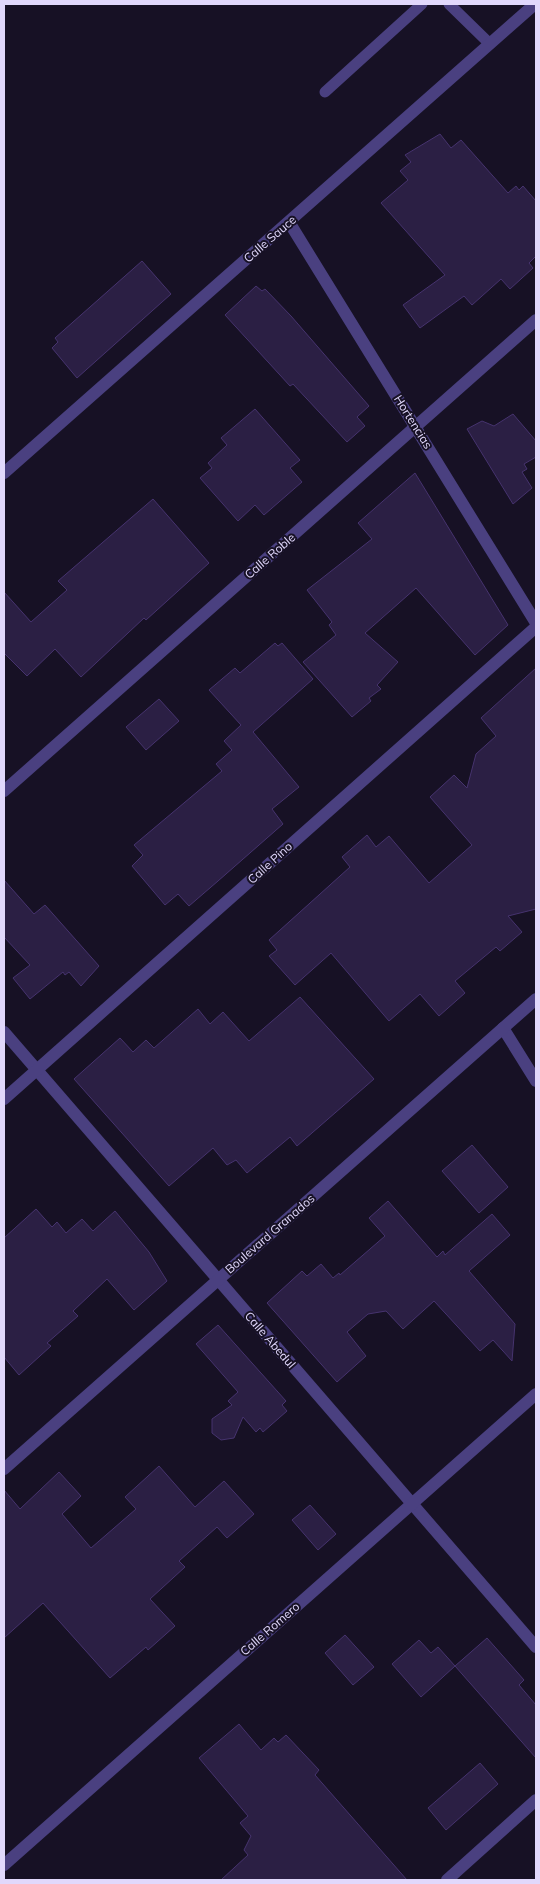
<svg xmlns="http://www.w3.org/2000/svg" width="540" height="1884" viewBox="0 0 540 1884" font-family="Mulish,sans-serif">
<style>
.building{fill:#2b1f44;stroke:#46336e}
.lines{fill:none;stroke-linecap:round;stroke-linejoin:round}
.service{stroke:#4a4080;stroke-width:11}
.minor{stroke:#4a4080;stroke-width:12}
.labels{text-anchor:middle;stroke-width:4;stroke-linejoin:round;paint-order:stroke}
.street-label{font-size:12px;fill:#e1d8fc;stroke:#171125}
</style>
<rect width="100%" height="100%" fill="#171125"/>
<g class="building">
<path d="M440,134L451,148L461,140L508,193L516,186L519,190L523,186L536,201V256L529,263L533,268L510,289L501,279L472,305L464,296L420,328L403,305L445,275L381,203L408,180L400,171L411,162L405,155Z"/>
<path d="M142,261L171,294L77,378L52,348L58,342L55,338Z"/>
<path d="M256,286L262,291L265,289L291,316L369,406L357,417L365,426L347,442L293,384L290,386L225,315Z"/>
<path d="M255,409L300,460L290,468L302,482L264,515L255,505L238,521L200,478L212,468L208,463L227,445L221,438Z"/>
<path d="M513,414L536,441V457L524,464L527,469L522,472L532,488L513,504L467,429L482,421L494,426Z"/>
<path d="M415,473L508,625L475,655L416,588L365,633L398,662L377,685L381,689L369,698L371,701L352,717L303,662L336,635L329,625L332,622L307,590L372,539L358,523Z"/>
<path d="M153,499L209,563L146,620L144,618L81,677L55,649L27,676L4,653V592L31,622L67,590L58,581Z"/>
<path d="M275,643L278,646L282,643L313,679L253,732L299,787L272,809L283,824L218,881L189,906L178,894L165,905L132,866L143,855L134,845L222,771L216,764L232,750L224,741L241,725L209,690L235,668L240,673Z"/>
<path d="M536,668V909L508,916L522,932L500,951L496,947L455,981L465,993L439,1016L420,994L389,1021L331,953L295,985L269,956L277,950L269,940L350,867L342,857L367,835L376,847L389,836L429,883L472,845L430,797L454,775L467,788L476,754L496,736L481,718Z"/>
<path d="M159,699L179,721L146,750L126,727Z"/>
<path d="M4,880L34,914L45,905L99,966L81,986L69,972L65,975L63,972L30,999L13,978L30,965L4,937Z"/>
<path d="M300,997L374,1079L297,1146L290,1137L247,1173L236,1160L227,1165L213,1148L169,1186L74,1079L120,1038L133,1052L146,1040L154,1048L198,1009L210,1024L223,1012L249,1041Z"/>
<path d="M472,1145L508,1187L479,1213L442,1171Z"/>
<path d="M388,1201L437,1257L443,1251L445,1255L492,1214L510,1235L469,1271L515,1324L512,1361L493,1340L480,1351L434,1301L403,1329L386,1311L368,1314L347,1332L366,1356L337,1382L267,1303L302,1271L307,1276L321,1264L333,1278L339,1273L340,1275L385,1236L369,1218Z"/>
<path d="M36,1209L52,1227L57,1222L66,1233L82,1219L93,1231L115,1211L149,1252L167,1281L134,1310L107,1279L73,1311L78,1316L47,1343L51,1346L19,1375L4,1357V1238Z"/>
<path d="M218,1325L286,1401L282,1405L287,1411L263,1432L260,1428L256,1432L243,1417L234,1438L221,1440L212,1433V1419L232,1405L228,1401L238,1392L196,1344Z"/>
<path d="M159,1466L195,1507L224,1481L254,1514L227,1538L217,1527L179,1561L185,1567L150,1599L175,1626L148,1650L146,1647L110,1678L43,1603L4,1638V1490L20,1509L59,1472L81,1496L62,1514L91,1548L136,1509L125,1497Z"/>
<path d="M310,1505L336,1534L318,1550L292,1520Z"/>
<path d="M345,1635L374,1667L353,1685L325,1653Z"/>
<path d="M487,1638L524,1680L519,1685L536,1705V1758L455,1666L421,1697L392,1664L419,1640L431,1653L438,1647L455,1666Z"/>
<path d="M239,1724L261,1750L274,1738L278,1742L286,1735L319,1770L315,1775L407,1880H221L248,1855L244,1850L251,1836L240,1823L248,1816L199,1758Z"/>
<path d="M480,1763L498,1784L446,1830L428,1808Z"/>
</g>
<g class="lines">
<g class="service">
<path d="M449,4L490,44"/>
<path d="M325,92L422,4"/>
</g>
<g class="minor">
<path d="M289,222L536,623"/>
<path d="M4,473L535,4"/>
<path d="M4,791L536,320"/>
<path d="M503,1028L536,1081"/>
<path d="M4,1032L536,1647"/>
<path d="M4,1099L536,627"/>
<path d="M4,1469L536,999"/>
<path d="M4,1865L536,1394"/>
<path d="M447,1880L536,1800"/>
</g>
</g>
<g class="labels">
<g class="street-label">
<text transform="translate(270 239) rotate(-41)" y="4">Calle Sauce</text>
<text transform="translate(413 422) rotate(58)" y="4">Hortencias</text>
<text transform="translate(270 556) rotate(-41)" y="4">Calle Roble</text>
<text transform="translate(270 863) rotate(-42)" y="4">Calle Pino</text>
<text transform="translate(270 1234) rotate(-41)" y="4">Boulevard Granados</text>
<text transform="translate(270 1340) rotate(49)" y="4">Calle Abedul</text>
<text transform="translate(270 1629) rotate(-41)" y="4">Calle Romero</text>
</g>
</g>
<rect width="540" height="1884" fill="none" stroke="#e1d8fc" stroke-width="10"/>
</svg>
